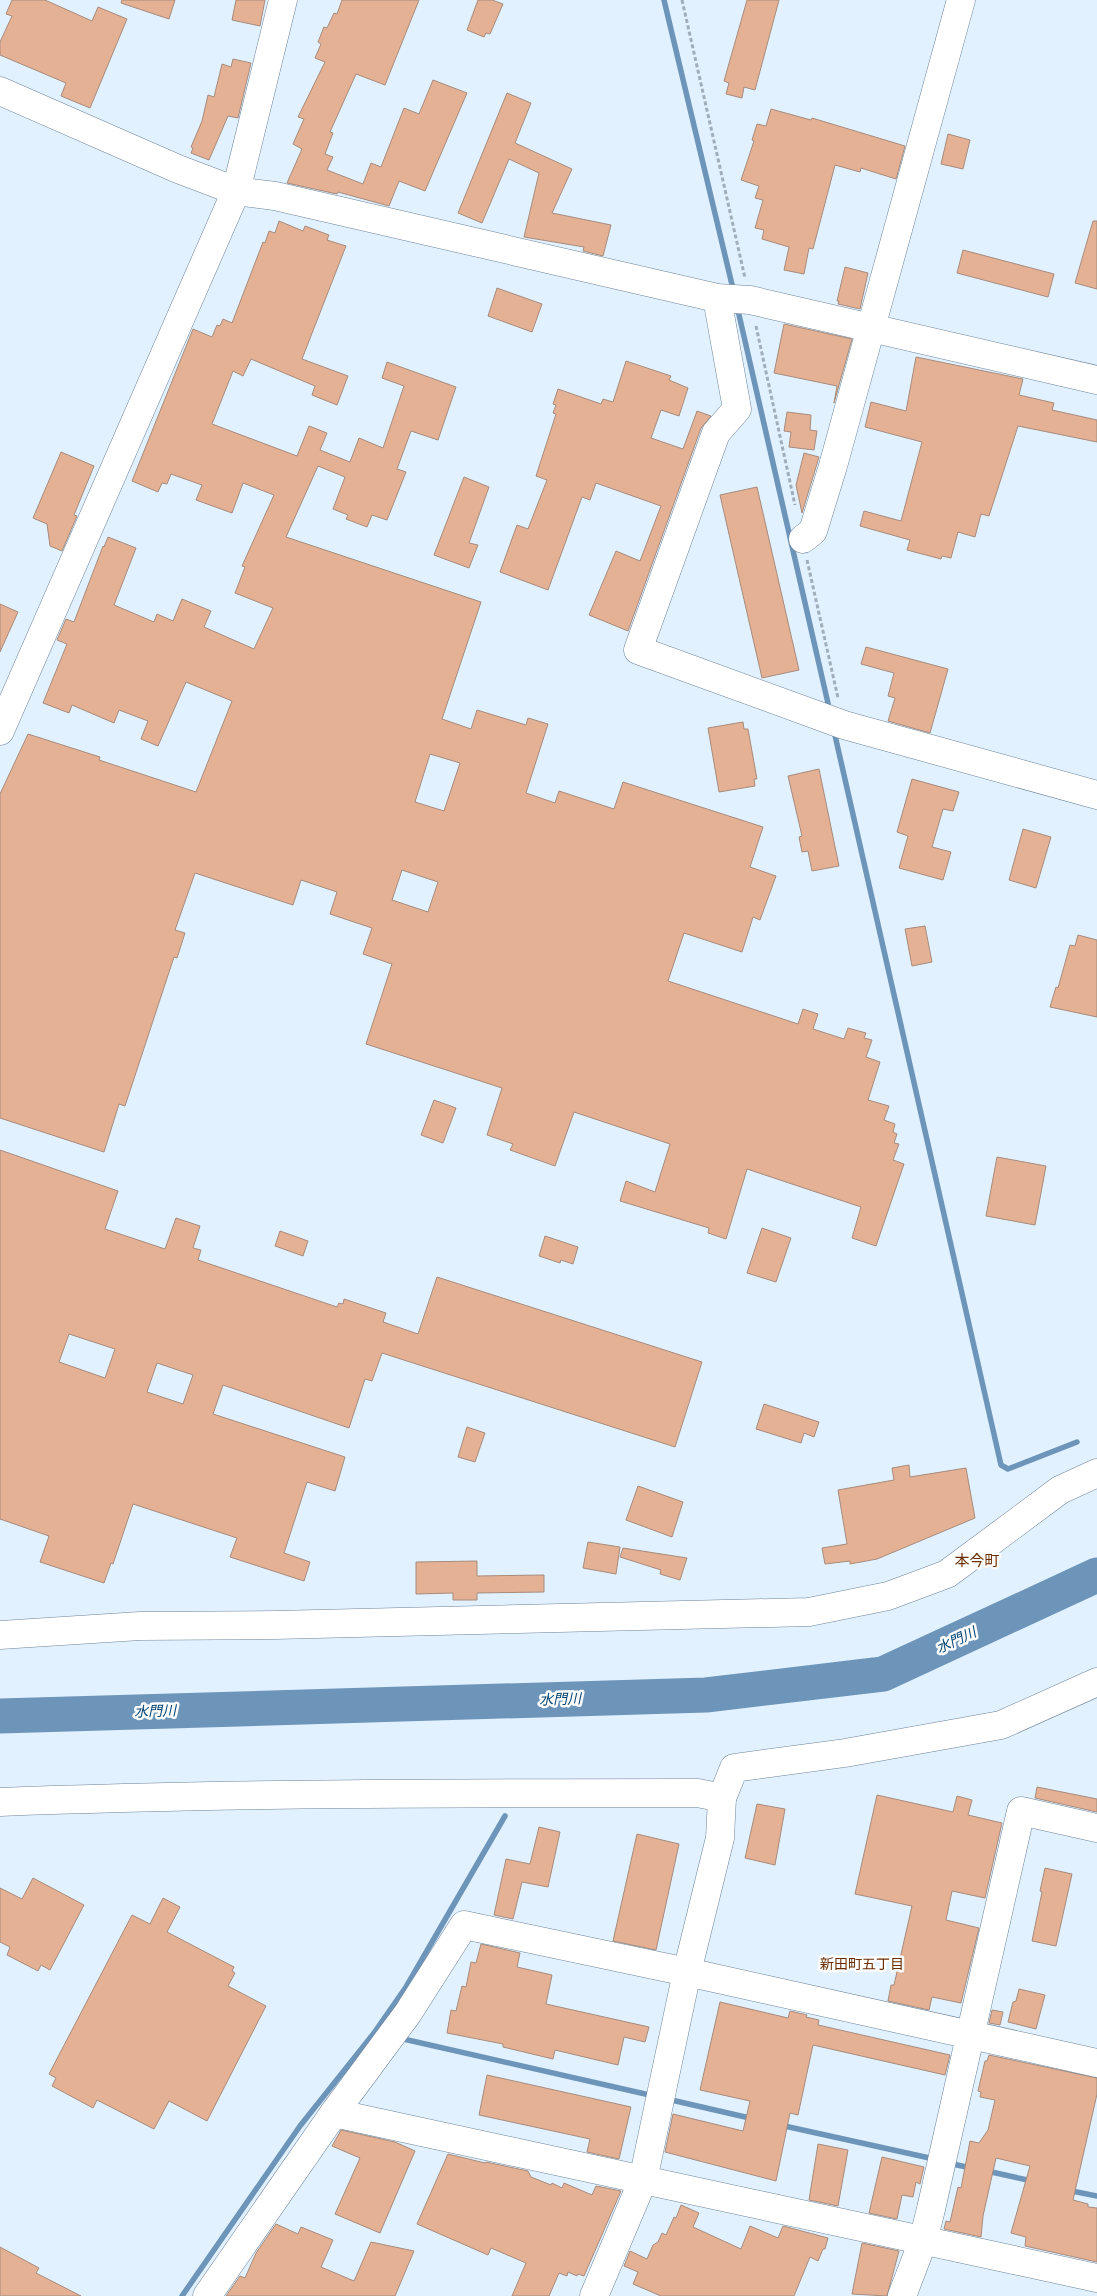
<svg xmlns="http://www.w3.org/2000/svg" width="1097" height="2296" viewBox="0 0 1097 2296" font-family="Mulish,'Noto Sans JP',sans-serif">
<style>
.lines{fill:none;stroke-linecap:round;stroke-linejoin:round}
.stream{stroke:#6d95ba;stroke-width:5.5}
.river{stroke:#6d95ba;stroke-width:35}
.building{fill:#e4b195;stroke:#a78b7b;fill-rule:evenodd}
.minor-casing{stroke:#6d8398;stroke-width:29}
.path{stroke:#a1aeba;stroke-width:3;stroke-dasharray:4 2.5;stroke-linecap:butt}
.minor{stroke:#fff;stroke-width:28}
.labels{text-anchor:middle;stroke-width:5;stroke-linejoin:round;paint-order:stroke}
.water-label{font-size:14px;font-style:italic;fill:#004373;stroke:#fcfcfc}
.neighbourhood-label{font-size:14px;fill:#692d00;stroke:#fcfcfc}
.quarter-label{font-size:15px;fill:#692d00;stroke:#fcfcfc}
</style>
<rect width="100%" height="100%" fill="#e2f1ff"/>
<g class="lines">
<g class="stream">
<path d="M664,0L734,293"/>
<path d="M737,306L830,712"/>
<path d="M834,731L1001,1465L1008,1469L1077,1442"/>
<path d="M399,2038L654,2096"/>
<path d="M667,2099L754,2119"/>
<path d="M780,2125L934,2159"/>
<path d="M948,2163L971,2168"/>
<path d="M987,2171L1032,2181"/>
<path d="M1067,2190L1097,2196"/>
<path d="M182,2296L300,2126L374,2033L406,1987L505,1816"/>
</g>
<path class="river" d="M0,1716L706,1695L883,1674L1097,1575"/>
</g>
<g class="building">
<path d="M12,0H45L92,21L98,7L127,19L90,108L61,96L66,83L0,55V42L12,16L6,14Z"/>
<path d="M122,0H175L169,19L121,3Z"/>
<path d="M236,0H265L260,26L232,20Z"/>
<path d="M342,0H419L385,85L356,74L330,132L333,133L325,154L333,157L327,170L363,184L371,163L381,167L404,108L419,114L433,80L467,93L425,191L399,181L389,206L338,192L337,194L287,183L302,149L293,144L304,119L298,117L325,62L315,58L321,44L318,42L324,27L327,28L334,13L337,14Z"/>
<path d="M478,0H492L503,4L490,34L486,33L484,37L467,30Z"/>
<path d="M747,0H779L755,90L744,87L742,98L726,94L729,83L724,81Z"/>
<path d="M233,59L251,63L238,118L228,116L209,160L191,153L193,148L191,147L202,121L208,95L214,97L222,64L231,67Z"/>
<path d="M507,93L531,103L515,143L572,169L552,213L611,225L603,256L583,251L584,247L524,237L539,173L509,159L482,223L458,213Z"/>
<path d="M771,109L811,120L812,118L905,146L896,179L861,168L860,172L835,165L813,249L809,248L804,274L784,270L789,247L762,239L764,230L755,228L763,200L755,198L759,186L741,180L754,141L752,140L757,124L766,126Z"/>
<path d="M948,134L970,140L963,169L941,164Z"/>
<path d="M279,221L303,231L305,226L329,235L327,240L346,246L302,359L348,376L337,405L312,395L315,386L251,359L243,376L233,371L212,424L297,456L309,426L327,433L320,450L350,462L359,438L383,448L404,386L382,378L387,362L456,387L438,440L411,431L397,469L406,472L387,520L372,515L367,527L346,519L348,515L333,509L345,477L318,466L286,537L481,602L442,719L471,729L477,710L526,725L528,718L548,724L526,793L555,803L559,791L614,809L623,782L763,827L750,867L776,876L760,920L753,917L742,952L684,933L668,981L798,1024L803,1009L818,1014L813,1029L844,1039L848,1028L866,1033L864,1038L872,1040L866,1057L880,1062L868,1100L889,1106L884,1120L895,1124L893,1132L897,1134L894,1143L899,1144L893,1160L904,1164L876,1246L852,1238L861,1207L747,1169L726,1239L708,1233L709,1228L620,1201L626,1181L655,1192L670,1144L574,1112L555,1166L510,1150L513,1144L487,1135L502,1088L366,1044L392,964L363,954L372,928L330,914L337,892L301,880L293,905L195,873L175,930L185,933L177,958L174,957L125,1106L119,1104L104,1152L0,1118V794L28,734L100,757L99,760L196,792L232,701L186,682L158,746L141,739L148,721L119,710L114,723L72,705L69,713L43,703L67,644L57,640L66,619L74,622L103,546L104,547L108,537L136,548L114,605L154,622L157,614L173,621L182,599L211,611L204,627L254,649L273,608L235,593L245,567L242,566L274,495L243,483L232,513L196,500L202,485L171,474L167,484L162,483L158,492L132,481L193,329L212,337L217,325L220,326L223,319L232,323L263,242L265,243L269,231L275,233ZM430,754L460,763L444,811L415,802ZM402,870L438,882L428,912L392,900Z"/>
<path d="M1093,221H1097V289L1075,283Z"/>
<path d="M963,250L1054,274L1048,297L957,273Z"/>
<path d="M845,267L868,273L860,309L838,304L839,301H837Z"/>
<path d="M497,288L542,304L532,332L488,316Z"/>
<path d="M784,324L852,339L834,403L837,386L774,373Z"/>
<path d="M916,357L1023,379L1019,395L1054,403L1052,410L1097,420V442L1018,426L989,516L981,514L975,537L958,532L951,558L942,556L941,559L907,550L910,540L860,526L864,511L901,521L922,442L865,427L871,402L906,411Z"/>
<path d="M626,361L671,376L669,380L688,388L679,416L661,410L651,438L683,449L697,411L711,416L701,428L628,631L589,615L616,551L640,561L661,506L596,483L590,500L582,497L548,590L500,572L517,525L528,529L547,480L536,476L556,414L553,413L556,405L553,404L558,389L601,404L603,399L613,402Z"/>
<path d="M787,412L811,415L810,430L817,431L814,450L789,447L791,432L784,431Z"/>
<path d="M61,452L94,466L74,515L77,516L62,551L50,546L47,524L33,518Z"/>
<path d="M804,453L819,457L802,513L796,485Z"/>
<path d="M464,477L489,487L469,543L478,545L469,568L434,555Z"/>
<path d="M757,487L799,670L762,678L720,495Z"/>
<path d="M0,604L18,612L0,652Z"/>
<path d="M866,647L948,669L930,733L888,721L895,698L888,696L894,673L861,664Z"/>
<path d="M743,722L744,729H748L757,779H754L755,786L719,792L708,728Z"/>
<path d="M819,769L839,866L812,871L808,851L802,852L799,837L802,836L788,776Z"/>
<path d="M912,779L959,792L953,811L943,809L932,847L951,852L943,880L899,868L908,836L897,832Z"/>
<path d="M1023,829L1051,837L1036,888L1009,880Z"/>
<path d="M925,926L932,962L912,966L905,929Z"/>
<path d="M1078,935L1097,940V1017L1050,1007L1056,987L1058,988L1070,945L1075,946Z"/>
<path d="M434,1100L456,1108L443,1143L421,1135Z"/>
<path d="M0,1150L118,1191L105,1229L165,1249L176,1218L200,1226L193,1248L201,1250L198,1260L337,1307L339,1303L343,1304L344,1299L386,1313L383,1322L418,1334L437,1277L702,1362L675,1447L382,1353L372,1381L365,1379L349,1428L223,1385L213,1414L345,1457L335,1491L307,1482L284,1553L310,1562L304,1581L230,1557L237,1538L133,1504L113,1564L111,1563L104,1583L40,1562L49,1536L0,1519ZM69,1334L115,1349L105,1378L59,1362ZM157,1363L193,1375L183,1404L147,1392Z"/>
<path d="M997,1157L1046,1166L1035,1225L986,1216Z"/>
<path d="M762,1228L791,1238L776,1282L747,1273Z"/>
<path d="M280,1231L308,1241L303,1256L275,1246Z"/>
<path d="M545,1236L578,1247L573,1264L561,1260L560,1263L539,1256Z"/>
<path d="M764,1404L819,1422L814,1437L804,1433L801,1443L756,1429Z"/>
<path d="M467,1427L485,1433L475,1462L458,1457Z"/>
<path d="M909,1465L910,1477L966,1468L975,1518L877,1559L850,1564V1561L825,1564L822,1548L847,1544L838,1490L894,1480L892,1468Z"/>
<path d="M638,1486L683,1502L672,1537L626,1520Z"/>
<path d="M588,1542L620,1547L616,1574L583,1568Z"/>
<path d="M623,1548L687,1558L680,1580L660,1574L661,1570L620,1557Z"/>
<path d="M477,1561V1576L544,1575V1592L477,1593V1600H453V1593L416,1594V1562Z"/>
<path d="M1037,1787L1097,1799V1812L1035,1798Z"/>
<path d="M877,1795L953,1812L957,1796L972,1800L968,1815L1002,1823L985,1898L952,1891L946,1920L979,1928L961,2003L932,1997L929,2010L888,2001L891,1985H894L912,1906L855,1894Z"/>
<path d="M757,1804L785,1809L775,1865L745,1858Z"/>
<path d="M539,1827L560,1832L548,1887L522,1882L513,1919L494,1915L506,1859L530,1864Z"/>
<path d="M637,1834L679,1844L656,1950L613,1941Z"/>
<path d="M1045,1868L1072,1874L1056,1946L1032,1941L1042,1892L1040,1891Z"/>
<path d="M33,1878L84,1905L50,1970L41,1965L38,1971L7,1955L10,1947L0,1942V1888L22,1899Z"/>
<path d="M163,1898L180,1907L167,1932L234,1967L232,1971L235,1973L228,1986L266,2006L207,2121L169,2101L154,2129L97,2100L93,2108L52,2086L56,2078L49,2074L132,1915L150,1924Z"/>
<path d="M481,1944L520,1953L517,1967L552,1975L546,2004L649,2027L645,2042L624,2037L618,2065L555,2050L553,2059L503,2047V2044L447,2033L451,2010L456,2011L462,1986L466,1987L471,1962L476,1963Z"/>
<path d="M1019,1989L1045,1995L1036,2029L1008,2022L1013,2002L1016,2001Z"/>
<path d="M720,2002L788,2018L790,2011L807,2015L806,2017L819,2020L818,2025L950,2055L945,2075L813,2045L798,2115L790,2113L776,2181L665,2152L673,2114L743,2131L750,2101L700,2090Z"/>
<path d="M992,2010L1003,2012L1000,2025L989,2023Z"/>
<path d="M989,2055L1097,2078V2094L1073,2200L1088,2204V2207L1097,2208V2262L1025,2246L1026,2237L1011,2233L1030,2166L996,2158L983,2216L981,2237L944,2229L946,2221L950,2222L958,2187L961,2188L970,2141L979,2143L988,2130L995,2100L980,2097L981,2092L978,2091L985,2061H987Z"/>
<path d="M487,2075L631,2107L619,2159L587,2152L590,2139L479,2115Z"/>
<path d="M341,2130L395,2142L415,2151L380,2233L335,2214L360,2158L332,2146Z"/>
<path d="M818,2144L848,2150L838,2206L809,2200Z"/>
<path d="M448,2154L485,2163L486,2162L528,2171L531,2177L551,2185L552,2183L562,2188L564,2183L592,2195L596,2186L621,2191L584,2276L578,2274L577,2276L568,2272L567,2276L559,2273L549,2296H512L526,2263L491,2248L488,2255L417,2224Z"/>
<path d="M882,2157L924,2167L920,2184L916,2182L913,2197L902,2195L897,2219L869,2213Z"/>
<path d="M681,2205L699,2213L693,2227L741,2249L750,2226L778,2238L783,2226L828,2238L825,2249H823L818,2261L810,2257L794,2296H661L633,2284L638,2272L624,2266L630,2251L647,2259L653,2245L658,2242L662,2233L666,2235L674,2217L676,2218Z"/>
<path d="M276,2224L298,2234L301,2227L333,2240L321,2267L354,2281L371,2242L414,2251L395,2296H226L240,2276L245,2278L256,2253Z"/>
<path d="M862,2243L899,2251L887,2296L852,2294Z"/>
<path d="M0,2247L39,2268L36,2273L81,2296H0Z"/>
</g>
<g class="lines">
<defs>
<g id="minor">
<path d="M0,91L178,169L236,191L275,196L717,298L750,300L1097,380"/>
<path d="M717,298L737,409L716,433L638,650L844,725L1097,795"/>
<path d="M803,539L813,531L833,466L961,0"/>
<path d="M0,731L236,191L283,0"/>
<path d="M0,1635L140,1626L275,1625L809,1612L888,1596L947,1574L1060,1490L1097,1473"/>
<path d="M0,1802C233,1793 466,1793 698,1793L722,1798"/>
<path d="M334,2113L1097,2278"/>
<path d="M207,2296L334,2113L408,2013L464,1925L687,1972L1097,2063"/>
<path d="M594,2296L643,2180L687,1972L720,1838L722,1798L734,1768L845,1753L1001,1725L1097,1682"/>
<path d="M902,2296L923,2241L931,2209L1021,1811L1097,1828"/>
</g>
</defs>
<use href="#minor" class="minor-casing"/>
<g class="path">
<path d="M682,0L745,278"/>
<path d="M756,326L795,505"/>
<path d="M807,560L838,698"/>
</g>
<use href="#minor" class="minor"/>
</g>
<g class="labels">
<g class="water-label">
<text transform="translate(956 1640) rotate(-25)" y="5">水門川</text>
<text transform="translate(560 1699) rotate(-2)" y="5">水門川</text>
<text transform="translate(155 1711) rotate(-2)" y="5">水門川</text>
</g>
<g class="neighbourhood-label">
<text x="862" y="1969">新田町五丁目</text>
</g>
<g class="quarter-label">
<text x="977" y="1566">本今町</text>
</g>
</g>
</svg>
